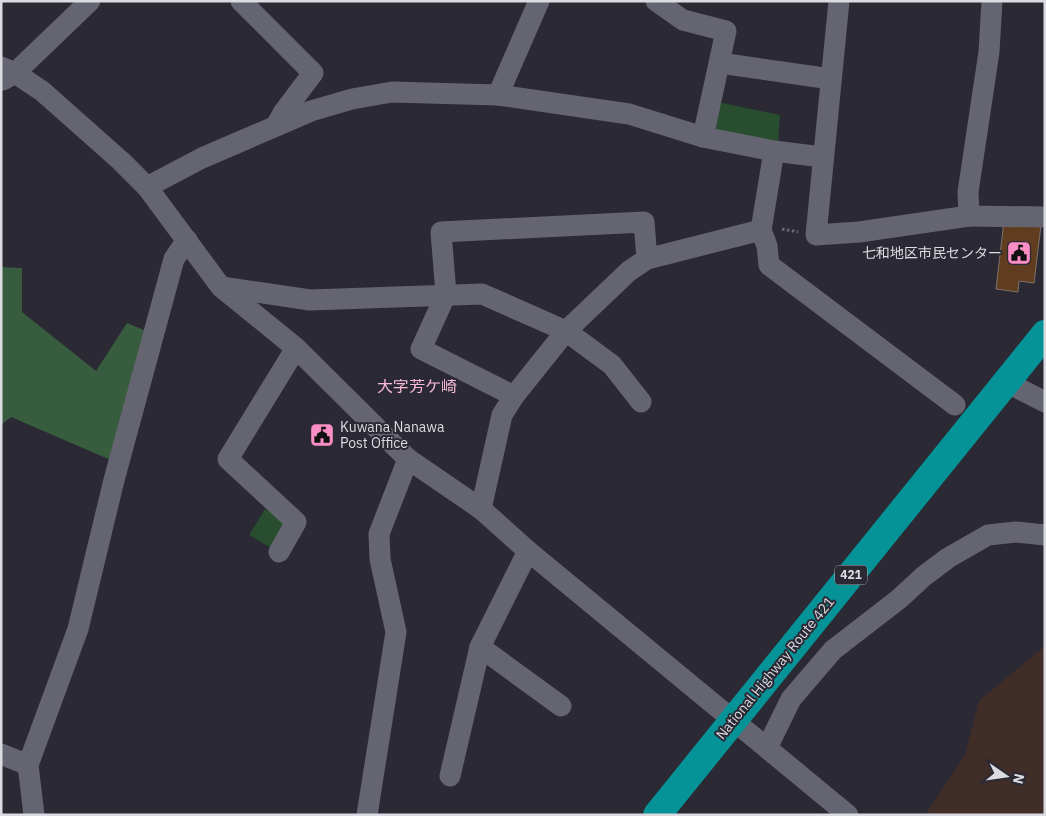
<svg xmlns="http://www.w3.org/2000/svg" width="1046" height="816" viewBox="0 0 1046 816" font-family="'IBM Plex Sans','Noto Sans JP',sans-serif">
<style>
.education{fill:#402d28}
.green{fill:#294d2f}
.forest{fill:#375c3e}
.building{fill:#603d1f;stroke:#7e7269}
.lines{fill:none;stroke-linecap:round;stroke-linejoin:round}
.path{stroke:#6c6b75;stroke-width:3;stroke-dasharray:2.5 2.5;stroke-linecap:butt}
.minor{stroke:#656571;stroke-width:21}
.highway{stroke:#069397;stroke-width:28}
.labels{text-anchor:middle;stroke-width:4;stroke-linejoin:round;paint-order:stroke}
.shield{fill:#2a2934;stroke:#a6a6ae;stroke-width:1}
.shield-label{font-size:12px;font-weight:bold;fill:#dbdbe2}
.poi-label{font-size:14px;fill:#dbdbe2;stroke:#2a2934;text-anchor:end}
.street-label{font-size:14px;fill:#dbdbe2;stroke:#2a2934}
.quarter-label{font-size:16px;fill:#f8bad6;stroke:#2a2934}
</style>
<rect width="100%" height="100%" fill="#2a2934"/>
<path class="education" d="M1045,646V815H925L965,755L979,701Z"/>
<g class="green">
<path d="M718,102L780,115L778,145L716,133L713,124Z"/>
<path d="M265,509L289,522L273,549L249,535Z"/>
</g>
<path class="forest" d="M1,267L22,268V312L96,371L127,323L149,332L113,461L11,417L1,425Z"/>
<path class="building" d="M1004,221L1041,225L1034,283L1019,281L1018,292L996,289Z"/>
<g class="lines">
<path class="path" d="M782,229L798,232"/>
<g class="minor">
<path d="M241,1L313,73L283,113L276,126"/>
<path d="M656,1L683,20L726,31L703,137"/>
<path d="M839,1L816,235L859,232L969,216"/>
<path d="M992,1L989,52L968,192L969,216L1045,217"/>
<path d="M720,63L831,79"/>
<path d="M1,67L15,73L42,91L121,161L147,187L221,287L296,348L408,459L481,509L528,551L848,815"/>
<path d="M3,80L15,73L90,1"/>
<path d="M498,95L539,1"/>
<path d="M774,151L822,157"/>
<path d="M147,187L202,158L311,111L352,99L392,92L498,95L629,114L703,137L774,151L761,230L767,246L769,265L955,405"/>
<path d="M222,287L310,300L482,294L566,331L612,365L641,402"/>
<path d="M1006,382L1045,402"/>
<path d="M514,396L421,349L446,294L441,232L644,222L647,259"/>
<path d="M481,509L502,415L514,396L566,331L629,271L647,259L761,230"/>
<path d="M279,552L296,522L228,459L296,348"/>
<path d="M480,647L561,706"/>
<path d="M767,748L791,699L833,650L899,599L924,576L948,558L988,535L1016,532L1045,535"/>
<path d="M1,754L28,765"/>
<path d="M450,776L480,647L528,551"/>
<path d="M34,815L28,765L78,629L114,480L174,259L187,240"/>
<path d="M367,815L396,632L380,559L379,534L408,459"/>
</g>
<path class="highway" d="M657,815L1045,334"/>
</g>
<defs>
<symbol id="civic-square" viewBox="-11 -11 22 22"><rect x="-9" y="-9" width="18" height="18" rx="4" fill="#fb8fc5" stroke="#2a2934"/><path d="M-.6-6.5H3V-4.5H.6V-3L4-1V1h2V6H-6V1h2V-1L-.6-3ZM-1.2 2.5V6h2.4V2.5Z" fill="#111"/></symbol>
</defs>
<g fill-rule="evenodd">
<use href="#civic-square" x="1005" y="239" width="28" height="28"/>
<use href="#civic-square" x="308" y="421" width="28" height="28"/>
</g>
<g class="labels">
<rect class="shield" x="835" y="565.5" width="32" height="19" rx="4"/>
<g class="shield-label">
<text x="851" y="579">421</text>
</g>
<g class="poi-label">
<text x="1002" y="258">七和地区市民センター</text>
<text x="340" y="432" text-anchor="start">Kuwana Nanawa<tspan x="340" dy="16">Post Office</tspan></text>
</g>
<g class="street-label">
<text transform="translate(775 668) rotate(-51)" y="5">National Highway Route 421</text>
</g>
<g class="quarter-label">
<text x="417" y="392">大字芳ケ崎</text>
</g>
</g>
<rect width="1046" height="816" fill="none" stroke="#dbdbe2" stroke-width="5"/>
<g transform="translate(1006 776) rotate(103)" stroke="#2a2934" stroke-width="4" paint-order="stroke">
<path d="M0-4L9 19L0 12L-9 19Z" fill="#dbdbe2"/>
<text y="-8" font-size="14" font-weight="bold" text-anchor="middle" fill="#dbdbe2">N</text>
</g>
</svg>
